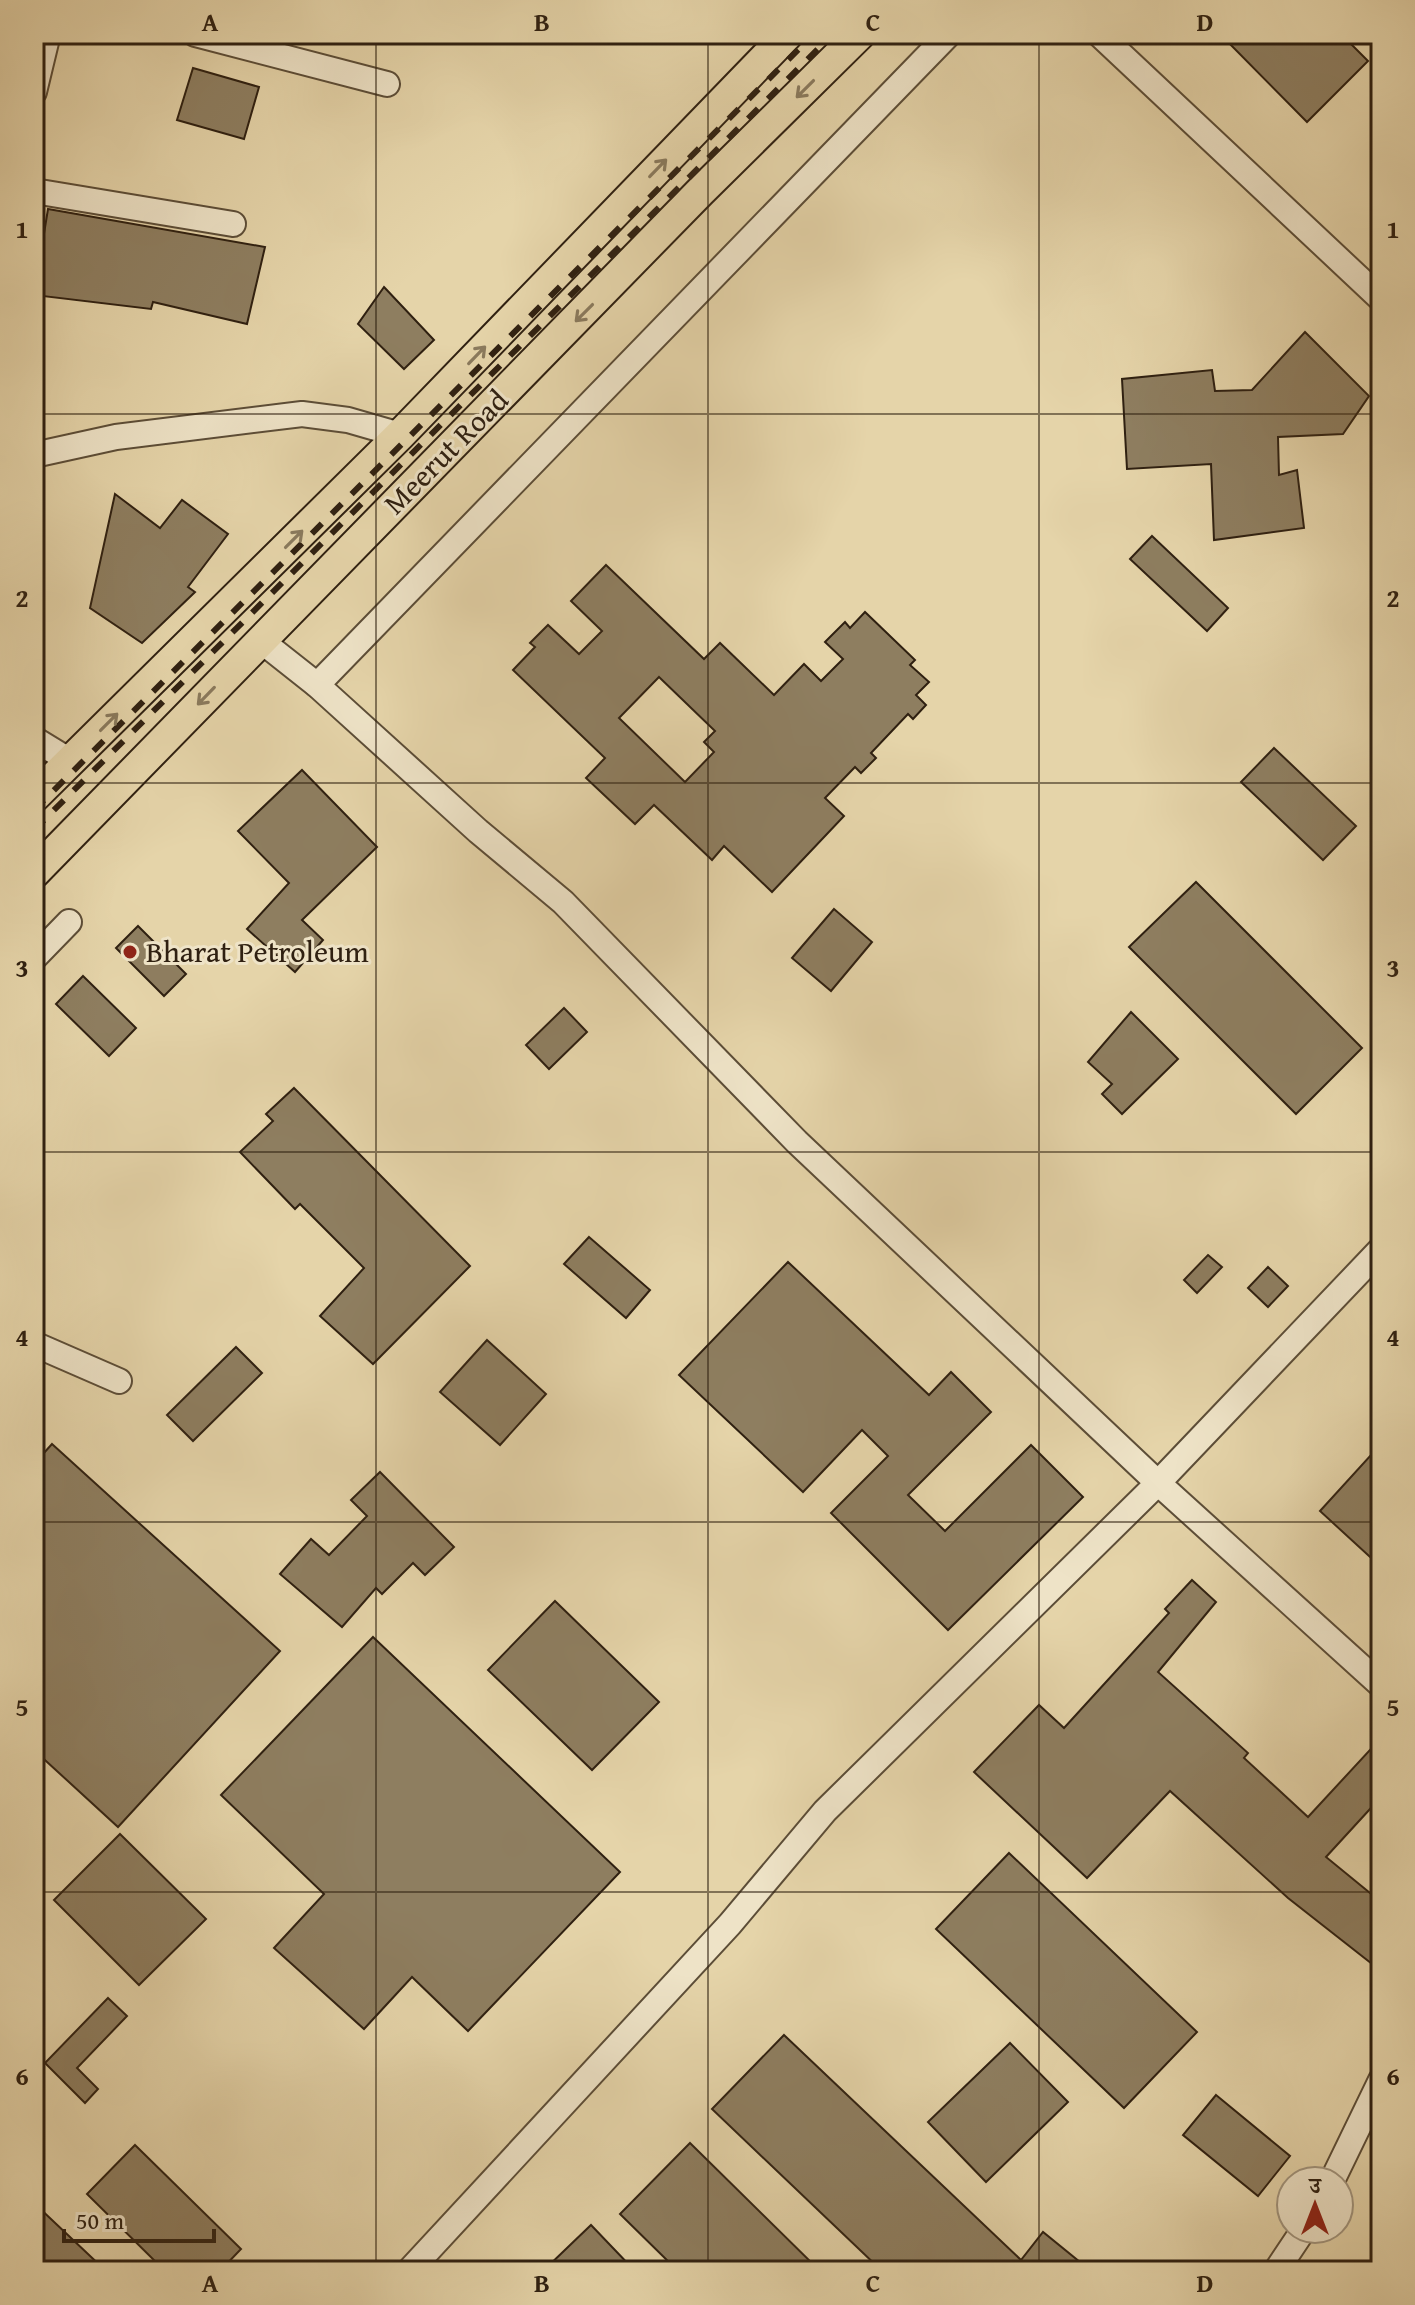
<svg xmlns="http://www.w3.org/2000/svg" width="1415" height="2305" viewBox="0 0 1415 2305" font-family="'Gentium Book Plus','Noto Serif Devanagari',serif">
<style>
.building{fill:#8e7e60;stroke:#2f2011;stroke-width:2;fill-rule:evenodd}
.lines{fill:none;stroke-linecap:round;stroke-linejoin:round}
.minor-casing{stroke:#5c4d37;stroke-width:28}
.major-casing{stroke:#2f2011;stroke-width:34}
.minor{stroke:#eee3c7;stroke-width:24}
.major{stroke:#e5d4a9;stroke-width:30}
.rail{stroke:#2f2011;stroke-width:6;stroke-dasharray:14 14;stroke-linecap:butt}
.oneway{stroke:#8a7a5d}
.grid{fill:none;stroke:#2f2011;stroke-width:2;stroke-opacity:0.55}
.poi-dot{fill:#8f2418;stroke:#eee3c7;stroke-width:3}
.labels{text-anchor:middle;stroke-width:6;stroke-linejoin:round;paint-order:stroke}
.street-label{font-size:30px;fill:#2f2011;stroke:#eee3c7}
.poi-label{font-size:30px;fill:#2f2011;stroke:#eee3c7;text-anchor:start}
.neatline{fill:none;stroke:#2f2011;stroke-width:3}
.grid-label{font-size:26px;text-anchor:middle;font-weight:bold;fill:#2f2011}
</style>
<rect width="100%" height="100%" fill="#e5d4a9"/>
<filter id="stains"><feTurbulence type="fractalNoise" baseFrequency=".0025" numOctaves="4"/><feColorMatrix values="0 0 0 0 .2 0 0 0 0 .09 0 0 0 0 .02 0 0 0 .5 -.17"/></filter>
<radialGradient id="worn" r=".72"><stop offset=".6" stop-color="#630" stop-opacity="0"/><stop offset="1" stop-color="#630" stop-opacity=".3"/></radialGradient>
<g class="building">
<path d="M1220,34H1341L1368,61L1307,122Z"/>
<path d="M193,68L259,87L244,139L177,120Z"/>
<path d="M48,209L265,247L247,324L153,302L151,309L34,295Z"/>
<path d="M384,287L434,340L404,369L358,324Z"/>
<path d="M1305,332L1369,396L1343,434L1278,437L1279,475L1297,470L1304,528L1214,540L1211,464L1127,469L1122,379L1212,370L1215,391L1252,390Z"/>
<path d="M115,494L160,528L182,500L228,534L188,587L195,592L142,643L90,608Z"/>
<path d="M1152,536L1228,608L1207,631L1130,559Z"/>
<path d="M606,565L704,659L720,643L774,695L804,664L821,681L843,659L825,642L845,622L850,628L865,612L915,660L910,665L929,682L916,695L926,705L913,719L908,714L871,753L876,758L861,773L855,767L825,798L844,816L772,892L724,846L712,860L654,805L635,824L586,778L605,758L513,670L535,647L530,643L548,625L579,654L602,631L571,601ZM659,677L715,731L704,742L714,752L685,782L619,718Z"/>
<path d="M1274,748L1356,826L1323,860L1241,782Z"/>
<path d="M302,770L377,847L302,920L323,940L295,972L247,929L289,883L238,831Z"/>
<path d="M1196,882L1362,1048L1296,1114L1129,947Z"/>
<path d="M834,909L872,942L831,991L792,958Z"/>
<path d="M138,926L186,974L164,996L116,948Z"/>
<path d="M83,976L136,1028L109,1056L56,1004Z"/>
<path d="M564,1008L587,1032L549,1069L526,1045Z"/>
<path d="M1131,1012L1178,1059L1122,1114L1102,1094L1112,1084L1088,1062Z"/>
<path d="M294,1088L470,1266L373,1364L320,1316L364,1268L300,1204L295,1209L240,1152L273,1121L266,1114Z"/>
<path d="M589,1237L650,1290L626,1318L564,1264Z"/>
<path d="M1208,1255L1222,1267L1197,1293L1184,1280Z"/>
<path d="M788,1262L929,1395L951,1372L991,1412L908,1495L945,1531L1031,1445L1083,1497L948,1630L831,1513L888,1456L862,1430L803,1492L679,1375Z"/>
<path d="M1268,1267L1288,1286L1268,1307L1248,1288Z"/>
<path d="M487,1340L546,1394L500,1445L440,1392Z"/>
<path d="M236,1347L262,1373L193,1441L167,1415Z"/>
<path d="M52,1444L280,1651L118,1827L34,1750V1464Z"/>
<path d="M1381,1444V1567L1320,1511Z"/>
<path d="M380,1472L454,1547L425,1575L413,1563L382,1594L376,1588L342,1627L280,1574L311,1539L329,1555L367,1516L351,1500Z"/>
<path d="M1192,1580L1216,1602L1158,1672L1248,1753L1244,1758L1308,1817L1381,1738V1797L1326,1857L1381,1902V1971L1288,1898L1170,1791L1087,1878L974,1772L1039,1705L1064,1728L1169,1613L1165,1609Z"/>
<path d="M555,1601L659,1702L592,1770L488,1670Z"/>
<path d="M373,1637L620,1872L468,2031L412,1977L364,2029L274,1948L324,1894L221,1795Z"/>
<path d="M120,1834L206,1919L139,1985L54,1900Z"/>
<path d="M1009,1853L1197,2032L1124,2108L936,1929Z"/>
<path d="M108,1998L127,2016L77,2068L98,2089L85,2103L45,2063Z"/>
<path d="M784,2035L1021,2260L1043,2232L1091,2271H882L712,2109Z"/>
<path d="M1010,2043L1068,2102L986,2182L928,2122Z"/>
<path d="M1216,2095L1290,2156L1258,2196L1183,2135Z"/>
<path d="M690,2143L820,2271H678L620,2214Z"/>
<path d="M135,2145L241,2249L220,2271H165L87,2194Z"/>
<path d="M34,2203L106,2271H34Z"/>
<path d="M591,2225L635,2271H543Z"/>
</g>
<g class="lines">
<defs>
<g id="minor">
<path d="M195,34L387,84"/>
<path d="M1099,34L1381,299"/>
<path d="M34,92L48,34"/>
<path d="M34,191L233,224"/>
<path d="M34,455L116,437L302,414L348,420L400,435"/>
<path d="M260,640L317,685L478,831L563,902L797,1142L1158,1483L1381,1685"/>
<path d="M317,685L949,34"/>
<path d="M34,739L70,761"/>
<path d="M34,958L69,922"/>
<path d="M34,1344L119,1381"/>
<path d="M1332,2181L1381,2080"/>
<path d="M409,2271L730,1924L825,1811L1158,1483L1381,1249"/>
<path d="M1276,2271L1304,2229"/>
</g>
<g id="major">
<path d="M34,797L400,435L788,34"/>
<path d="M34,873L700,192L860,34"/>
</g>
</defs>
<use href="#minor" class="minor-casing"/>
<use href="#major" class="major-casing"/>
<use href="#minor" class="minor"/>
<use href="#major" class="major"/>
<g class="rail">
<path d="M34,810L814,34"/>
<path d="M34,830L833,34"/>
<path d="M1378,2271L1381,2264"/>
</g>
</g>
<defs><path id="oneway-shaft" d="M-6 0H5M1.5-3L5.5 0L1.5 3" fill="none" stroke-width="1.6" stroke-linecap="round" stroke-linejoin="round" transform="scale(2)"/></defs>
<g class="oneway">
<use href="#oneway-shaft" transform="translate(805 89) rotate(135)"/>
<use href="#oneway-shaft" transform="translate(658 168) rotate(-46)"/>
<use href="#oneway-shaft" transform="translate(584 313) rotate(135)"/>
<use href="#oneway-shaft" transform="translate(477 355) rotate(-46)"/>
<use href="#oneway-shaft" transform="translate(294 539) rotate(-45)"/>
<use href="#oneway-shaft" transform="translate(206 696) rotate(134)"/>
<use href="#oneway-shaft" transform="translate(109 722) rotate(-45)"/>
</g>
<path class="grid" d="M376,34V2271M708,34V2271M1039,34V2271M34,414H1381M34,783H1381M34,1152H1381M34,1522H1381M34,1892H1381"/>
<circle class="poi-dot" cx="130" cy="952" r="8"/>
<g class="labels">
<g class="street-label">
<text transform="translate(446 452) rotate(-45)" y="10">Meerut Road</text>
</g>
<g class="poi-label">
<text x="146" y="962">Bharat Petroleum</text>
</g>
</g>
<rect width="1415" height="2305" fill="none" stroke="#e5d4a9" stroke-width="88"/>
<g transform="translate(1315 2205)"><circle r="38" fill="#eee3c7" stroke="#a2957e" stroke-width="2"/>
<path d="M0-6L14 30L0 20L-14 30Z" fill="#8f2418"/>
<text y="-12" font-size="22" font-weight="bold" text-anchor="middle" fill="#2f2011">उ</text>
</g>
<path d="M64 2229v12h150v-12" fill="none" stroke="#2f2011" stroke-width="4"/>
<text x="76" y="2229" font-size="24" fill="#2f2011" stroke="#eee3c7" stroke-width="6" paint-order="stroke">50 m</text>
<rect x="44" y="44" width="1327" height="2217" class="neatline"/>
<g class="grid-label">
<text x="210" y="31">A</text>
<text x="542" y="31">B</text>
<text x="873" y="31">C</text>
<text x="1205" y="31">D</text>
<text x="22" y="238">1</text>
<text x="1393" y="238">1</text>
<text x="22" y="607">2</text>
<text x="1393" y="607">2</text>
<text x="22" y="977">3</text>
<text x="1393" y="977">3</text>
<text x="22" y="1346">4</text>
<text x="1393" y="1346">4</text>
<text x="22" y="1716">5</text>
<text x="1393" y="1716">5</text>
<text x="22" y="2085">6</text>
<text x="1393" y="2085">6</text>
<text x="210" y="2292">A</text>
<text x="542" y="2292">B</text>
<text x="873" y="2292">C</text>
<text x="1205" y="2292">D</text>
</g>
<rect width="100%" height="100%" filter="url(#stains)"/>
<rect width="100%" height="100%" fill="url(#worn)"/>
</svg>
